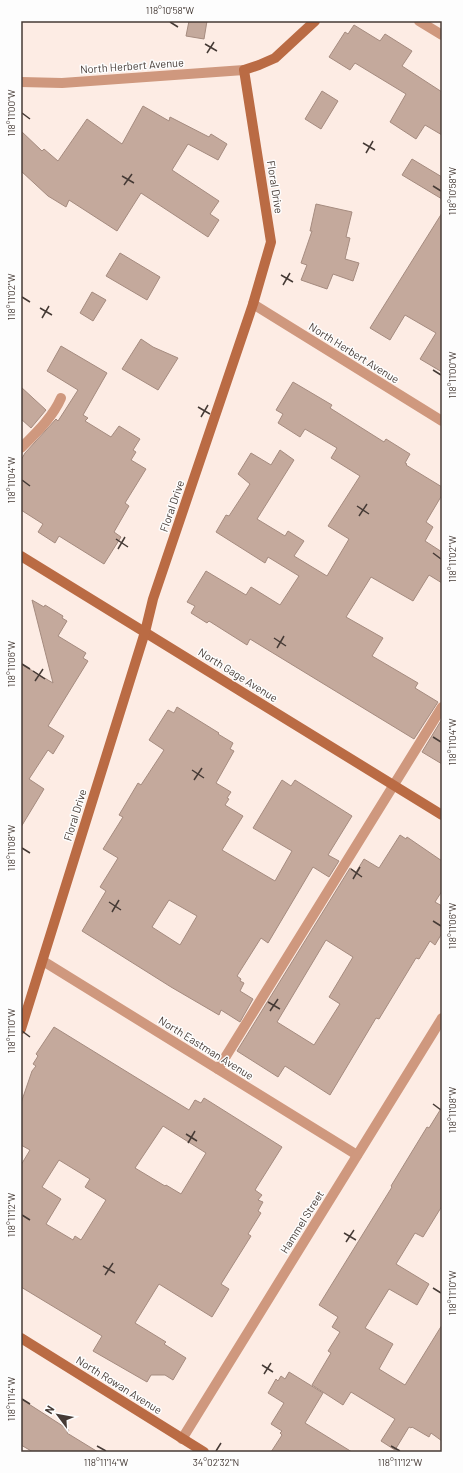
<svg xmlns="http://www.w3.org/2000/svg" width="463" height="1473" viewBox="0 0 463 1473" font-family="Barlow,sans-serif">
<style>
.building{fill:#c4a99c;stroke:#a58b7f;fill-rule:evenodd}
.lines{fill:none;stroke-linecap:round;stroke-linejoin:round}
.lane{stroke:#cf987e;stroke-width:10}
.street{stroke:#cf987e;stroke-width:10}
.secondary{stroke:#ba6b44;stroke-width:10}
.ticks{fill:none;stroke:#453a35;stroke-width:1.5}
.labels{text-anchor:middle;stroke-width:3;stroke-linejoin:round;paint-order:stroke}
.street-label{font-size:11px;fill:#453a35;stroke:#fdfdfd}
.neatline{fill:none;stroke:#453a35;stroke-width:1.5}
.ticks-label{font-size:10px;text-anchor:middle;fill:#453a35}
</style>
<rect width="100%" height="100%" fill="#fdece4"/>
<g class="building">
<path d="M189,21H207L204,39L186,36Z"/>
<path d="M354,25L380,41L385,34L412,51L402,66L442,92V135L425,125L416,139L390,122L406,94L355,63L350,70L329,57L345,32L348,34Z"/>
<path d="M322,91L338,101L321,129L305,119Z"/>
<path d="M143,106L169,121L170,117L209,137L211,134L227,144L218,160L188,144L172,170L219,201L210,214L219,220L208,237L141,193L117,231L69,200L66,207L48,196L21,171V131L42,151L44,149L58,161L87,119L122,144Z"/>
<path d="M412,159L442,177V199L402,175Z"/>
<path d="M316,204L352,212L346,237L350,238L345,259L359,263L353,281L333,274L327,289L301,280L307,265L301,263L312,231H310Z"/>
<path d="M442,213V372L420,359L436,333L405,315L390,340L370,328Z"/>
<path d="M120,253L160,277L147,300L106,276Z"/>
<path d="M92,292L106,300L93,321L80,313Z"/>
<path d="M141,339L153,347L178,358L158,390L122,369Z"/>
<path d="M61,346L107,373L83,415L88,418L85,421L111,437L119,426L140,439L133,450L136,452L131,460L146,469L125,503L129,506L114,532L121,537L104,564L59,536L55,543L38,532L43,524L21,510V460L25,453L56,419L58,421L78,390L47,371Z"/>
<path d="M293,382L332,405L330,408L384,442L386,439L410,454L405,463L407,464L406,465L442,487V495L426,522L433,527L425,541L442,552V583L429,575L413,601L371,577L346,617L383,638L372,656L418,683L415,688L438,702L414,739L250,639L247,645L209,621L207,623L191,613L195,606L187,602L206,571L246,595L251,587L280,605L299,576L268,557L265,563L216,532L226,515L229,516L250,484L238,474L251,453L271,465L280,450L294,460L257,519L285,536L288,531L304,541L294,556L327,576L349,539L328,526L360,476L331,458L337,448L305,429L300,437L278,423L283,414L276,410Z"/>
<path d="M21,387L46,410L31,428L21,419Z"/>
<path d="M32,600L44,607L45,605L63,616L62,618L67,621L58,636L86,653L83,658L88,661L48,726L64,736L53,754L48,750L29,779L44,789L21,827V664L53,683Z"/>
<path d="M177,707L219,733L218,734L233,743L230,749L234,751L216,783L231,792L227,798L229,799L225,805L243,816L222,850L275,881L292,851L253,828L282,780L291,786L295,780L352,816L328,855L339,861L329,877L313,867L268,943L261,938L237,976L241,979L240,981L244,983L240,991L253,999L240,1022L221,1010L219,1015L171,987L82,931L106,891L100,887L118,858L103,849L123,817L119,815L138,783L141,785L164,750L149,740L168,710L174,713ZM169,900L197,916L180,945L152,927Z"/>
<path d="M442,719V764L422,752Z"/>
<path d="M400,835L406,839L407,837L442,861V891L435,902L442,906V933L435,945L430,941L419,959L416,958L379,1019L376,1018L330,1095L285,1066L278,1077L237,1051L350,868L356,872L364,859L379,868ZM326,940L353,957L329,997L340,1004L314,1045L277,1022Z"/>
<path d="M54,1027L189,1110L195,1100L201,1103L204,1098L282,1147L255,1190L262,1195L258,1200L263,1202L258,1211L261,1213L248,1234L251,1236L221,1284L229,1289L212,1317L159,1284L135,1323L166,1342L164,1344L186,1358L173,1380L165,1375H151L147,1382L93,1351L102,1336L21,1287V1165L30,1150L21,1145V1103L32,1071L36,1066L33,1064L38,1056L36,1054ZM163,1126L206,1153L181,1194L166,1185L165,1186L135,1168ZM59,1160L90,1179L85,1187L106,1200L81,1240L75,1236L73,1240L46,1224L61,1199L42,1187Z"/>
<path d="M442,1107V1206L423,1237L415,1233L396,1264L429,1284L417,1305L389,1289L365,1328L393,1344L379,1369L405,1385L442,1325V1441L431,1433L429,1437L412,1427L411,1428L409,1427L395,1450L381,1441L395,1419L351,1392L343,1405L312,1385L331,1353L328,1351L340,1332L332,1327L338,1317L319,1305L392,1187L391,1186L427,1127L429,1128Z"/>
<path d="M289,1372L323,1393L305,1423L352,1452H271L282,1435L280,1433L282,1431L271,1424L284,1403L268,1393L276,1379L278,1381L281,1376L285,1379Z"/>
<path d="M21,1399L69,1430L67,1433L98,1452H33L21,1445Z"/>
</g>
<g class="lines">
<g class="lane">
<path d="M21,448C35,434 53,417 61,398"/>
<path d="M218,1069L442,707"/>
</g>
<g class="street">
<path d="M419,21L442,35"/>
<path d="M21,82L62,83L244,70"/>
<path d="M253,304L442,421"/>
<path d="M43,961L357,1155"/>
<path d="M182,1439L442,1018"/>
</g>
<g class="secondary">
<path d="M21,556L442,815"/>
<path d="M21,1029L145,632L153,599L253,304L271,242L244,70L259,65L275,58L315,21"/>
<path d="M21,1338L204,1452"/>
</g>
</g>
<path class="ticks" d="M170,22L178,27M205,44L217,51M207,53L214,42M22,113L30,119M363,143L375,150M366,153L373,141M122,176L134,183M124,185L132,174M433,186L441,191M281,275L293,282M283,285L290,273M22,297L30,302M40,308L52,315M42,318L49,306M433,370L441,375M198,407L210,414M201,417L208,405M22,480L30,486M357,506L369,514M359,516L367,504M116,539L128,547M118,549L125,537M433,553L441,559M274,638L286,646M277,648L284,636M22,664L30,669M33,671L45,679M35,681L43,669M433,737L441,742M192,770L204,778M194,780L202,768M22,848L30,853M351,869L362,877M353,879L360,867M109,902L121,910M112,912L119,900M433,921L441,926M268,1002L280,1009M270,1011L278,999M22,1031L30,1037M433,1104L441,1110M186,1134L197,1141M188,1143L195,1131M22,1215L30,1220M344,1233L356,1240M346,1242L354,1230M103,1266L115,1273M105,1275L113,1263M433,1288L441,1293M262,1365L273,1372M264,1374L271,1363M22,1399L30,1404M97,1446L106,1451M391,1446L400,1451M216,1451L221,1443"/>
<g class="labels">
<g class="street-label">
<text transform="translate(132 66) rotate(-4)" y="4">North Herbert Avenue</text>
<text transform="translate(275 187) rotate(81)" y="4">Floral Drive</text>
<text transform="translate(354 353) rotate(32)" y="4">North Herbert Avenue</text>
<text transform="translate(172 506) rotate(-71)" y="4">Floral Drive</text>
<text transform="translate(238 675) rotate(32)" y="4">North Gage Avenue</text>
<text transform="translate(75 815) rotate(-73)" y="4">Floral Drive</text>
<text transform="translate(206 1048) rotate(32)" y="4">North Eastman Avenue</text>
<text transform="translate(302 1222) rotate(-58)" y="4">Hammel Street</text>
<text transform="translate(119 1385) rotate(32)" y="4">North Rowan Avenue</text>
</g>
</g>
<rect width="463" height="1473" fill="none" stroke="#fdfdfd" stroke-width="44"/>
<g transform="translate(58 1415) rotate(302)" stroke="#fdfdfd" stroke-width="3" paint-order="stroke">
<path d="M0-3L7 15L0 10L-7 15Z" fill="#453a35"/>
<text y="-6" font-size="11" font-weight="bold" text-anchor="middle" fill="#453a35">N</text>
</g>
<rect x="22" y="22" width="419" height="1429" class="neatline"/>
<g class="ticks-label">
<text x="170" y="14">118°10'58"W</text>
<text transform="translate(11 113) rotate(-90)" y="4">118°11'00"W</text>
<text transform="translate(452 191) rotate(-90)" y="4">118°10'58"W</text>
<text transform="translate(11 297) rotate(-90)" y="4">118°11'02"W</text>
<text transform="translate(452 375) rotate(-90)" y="4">118°11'00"W</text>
<text transform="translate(11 480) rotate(-90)" y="4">118°11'04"W</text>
<text transform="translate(452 559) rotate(-90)" y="4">118°11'02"W</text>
<text transform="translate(11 664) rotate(-90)" y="4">118°11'06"W</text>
<text transform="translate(452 742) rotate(-90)" y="4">118°11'04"W</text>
<text transform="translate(11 848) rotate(-90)" y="4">118°11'08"W</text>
<text transform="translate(452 926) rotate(-90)" y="4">118°11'06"W</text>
<text transform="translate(11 1031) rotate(-90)" y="4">118°11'10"W</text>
<text transform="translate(452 1110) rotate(-90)" y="4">118°11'08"W</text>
<text transform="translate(11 1215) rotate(-90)" y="4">118°11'12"W</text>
<text transform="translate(452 1293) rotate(-90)" y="4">118°11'10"W</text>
<text transform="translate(11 1399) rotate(-90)" y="4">118°11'14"W</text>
<text x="106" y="1466">118°11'14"W</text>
<text x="216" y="1466">34°02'32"N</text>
<text x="400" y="1466">118°11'12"W</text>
</g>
</svg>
